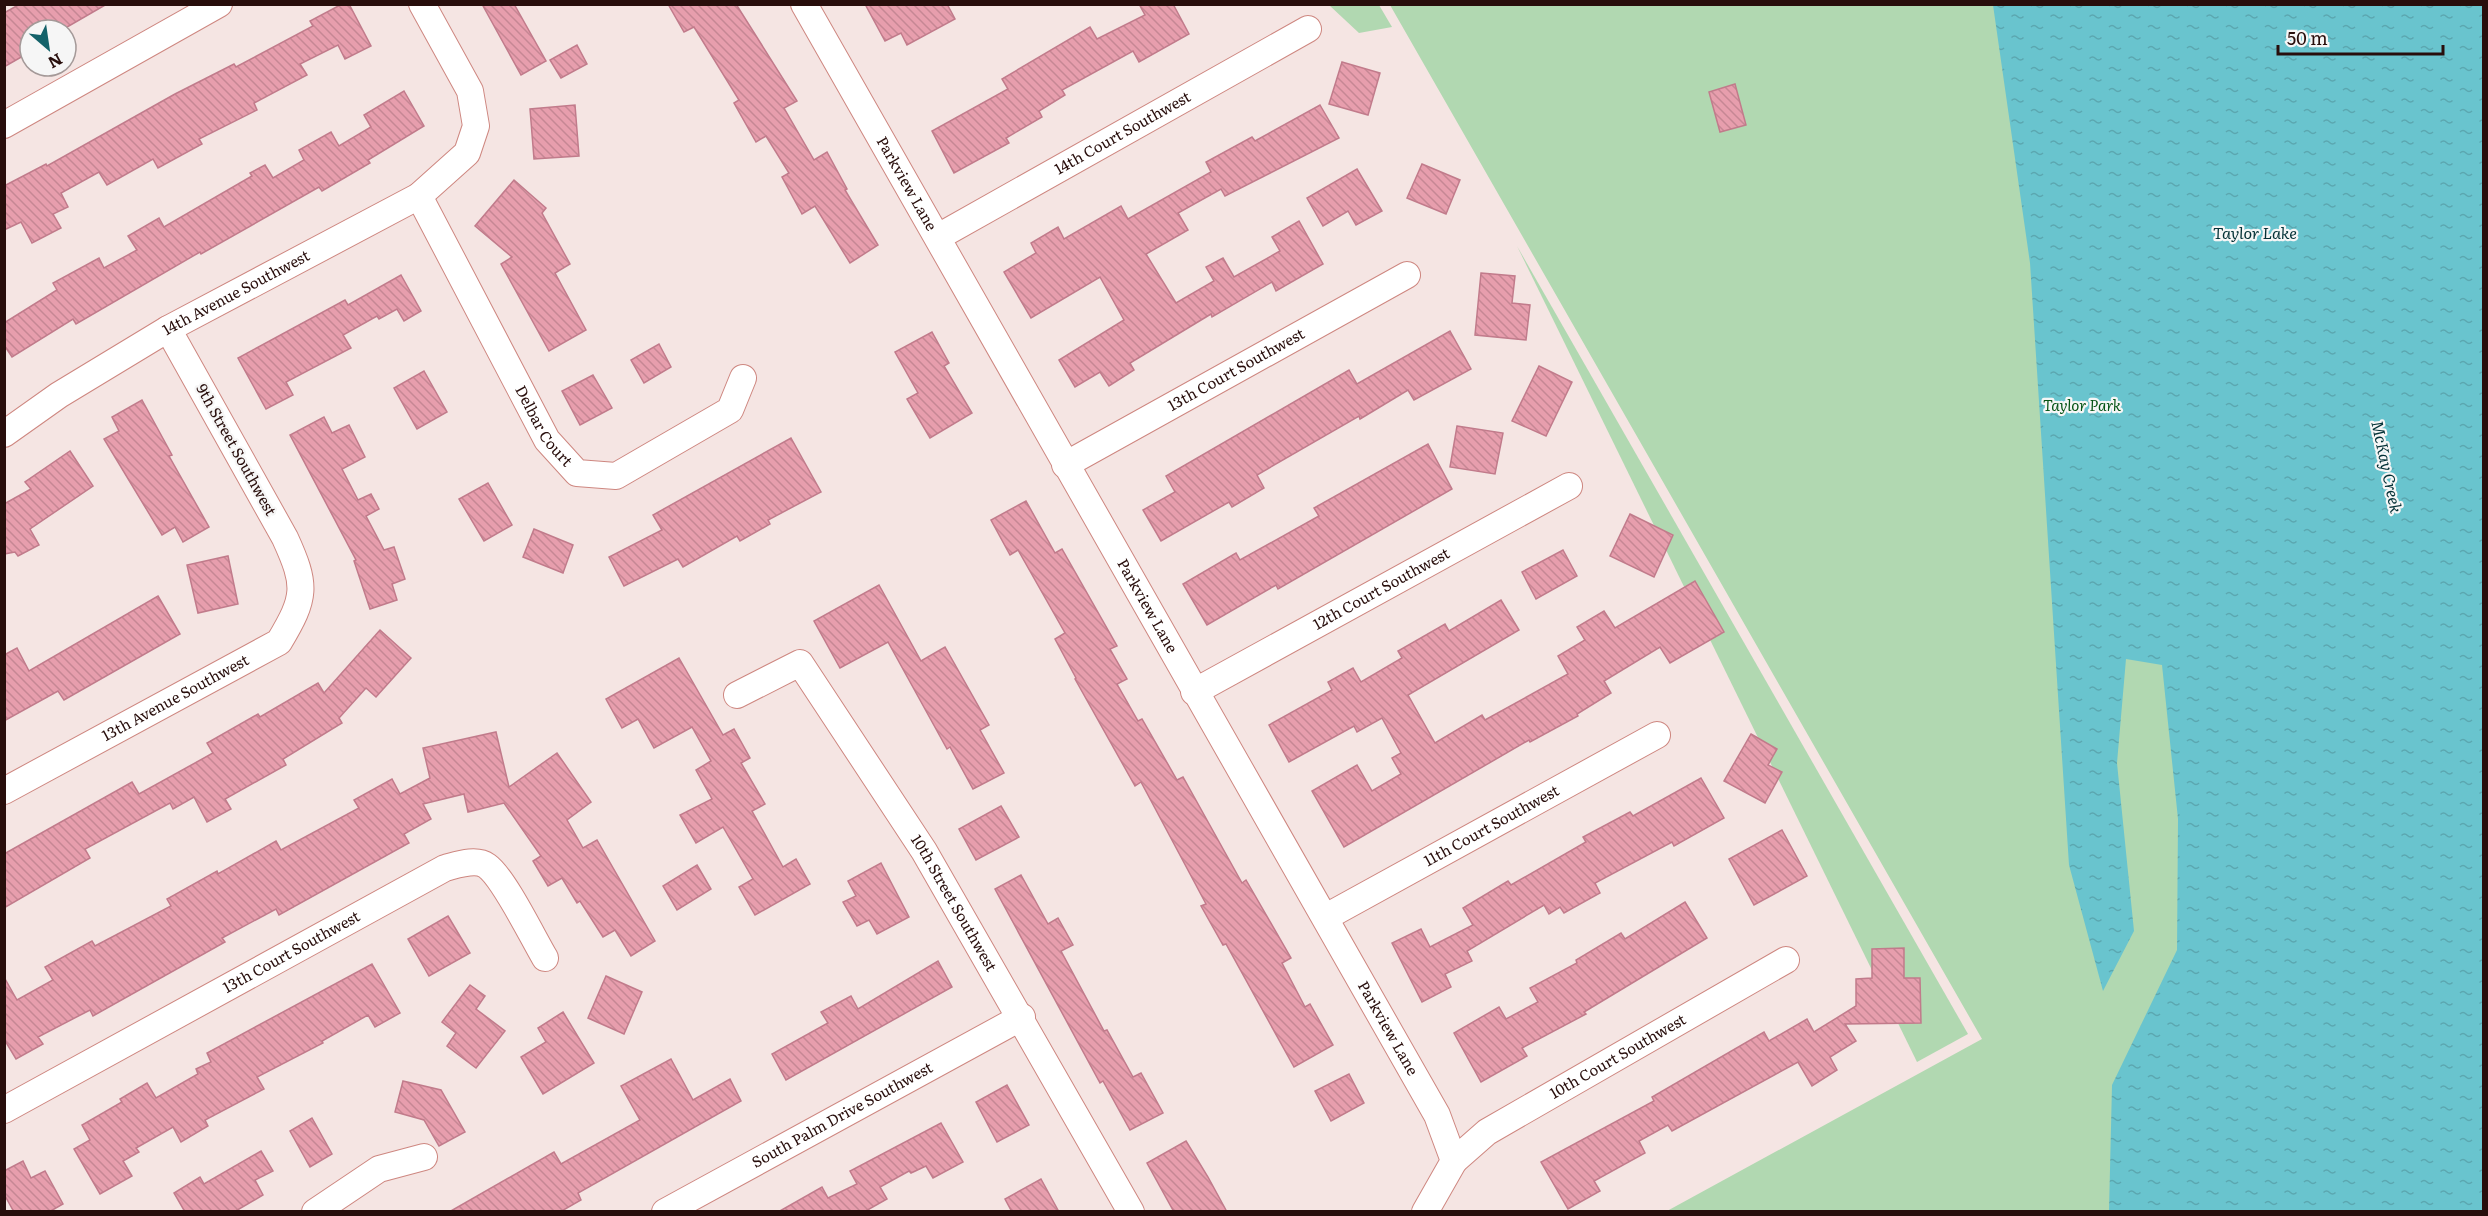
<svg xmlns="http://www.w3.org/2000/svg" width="2488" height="1216" viewBox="0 0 2488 1216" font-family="Literata,serif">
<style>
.park{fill:#b1d8b1}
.water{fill:url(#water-ripples)}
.building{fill:url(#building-back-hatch);stroke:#c17b8b;stroke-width:1.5}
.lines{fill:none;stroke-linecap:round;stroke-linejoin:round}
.minor-casing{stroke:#ce8780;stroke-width:28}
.minor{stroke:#fff;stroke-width:26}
.labels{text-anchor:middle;stroke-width:4.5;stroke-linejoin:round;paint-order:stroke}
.street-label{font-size:15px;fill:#280e0c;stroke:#f6f6f6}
.park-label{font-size:15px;font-style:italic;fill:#055415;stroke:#f6f6f6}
.water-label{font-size:16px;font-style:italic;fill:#033136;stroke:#f6f6f6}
</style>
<defs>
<pattern id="water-ripples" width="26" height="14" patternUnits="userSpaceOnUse" patternTransform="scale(1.5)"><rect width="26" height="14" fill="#69c4ce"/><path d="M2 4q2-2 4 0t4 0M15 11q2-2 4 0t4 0" fill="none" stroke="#5ba7b0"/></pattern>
<pattern id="building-back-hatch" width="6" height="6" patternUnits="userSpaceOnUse" patternTransform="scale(1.5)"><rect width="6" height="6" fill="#e79ead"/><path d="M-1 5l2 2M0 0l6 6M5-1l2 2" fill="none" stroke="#c68794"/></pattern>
</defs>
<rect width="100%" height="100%" fill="#f5e5e3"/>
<g class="park">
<path d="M1329,5H1379L1392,27L1359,33Z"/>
<path d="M1390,5H2483V1211H1667L1982,1039Z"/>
<path d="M1517,246L1968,1034L1917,1062Z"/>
</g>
<path class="water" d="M1993,5H2483V1211H2109L2112,1085L2177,950L2178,819L2162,665L2126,659L2117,763L2134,931L2103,991L2069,865L2030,263Z"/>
<g class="building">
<path d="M20,4H107L62,30H30V52L4,67V13Z"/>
<path d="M342,4H349L371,46L345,59L338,45L300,64L307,75L254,103L257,110L199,139L202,144L158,168L153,159L107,185L99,172L61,193L68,207L53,214L61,228L32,243L21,222L4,230V186L46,164L47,166L175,94L234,64L236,67L313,26L310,21Z"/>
<path d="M482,4H514L546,61L521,75Z"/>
<path d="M668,4H736L797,101L784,108L814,160L827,152L847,189L845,190L878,245L850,263L815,206L802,214L782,177L789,173L766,136L756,142L734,103L739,100L694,27L684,32Z"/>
<path d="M865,4H947L955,19L907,45L901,33L885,41Z"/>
<path d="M1139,4H1173L1189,34L1139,62L1133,51L1062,90L1065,95L1039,111L1042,117L1006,138L1009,143L954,173L932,131L1008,89L1002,79L1090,27L1097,39L1145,15Z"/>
<path d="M577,45L587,64L561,78L550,60Z"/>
<path d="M1342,62L1380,73L1368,115L1329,104Z"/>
<path d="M1735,84L1746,125L1720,132L1709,92Z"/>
<path d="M404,91L424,126L368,160L370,163L322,191L319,187L201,254L200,252L76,324L73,319L12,357L4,345V323L57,290L53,283L99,258L104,268L137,250L128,236L159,218L164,227L252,176L250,173L265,165L273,178L304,160L299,150L331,132L339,146L371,127L364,115Z"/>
<path d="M575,105L579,156L534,159L530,109Z"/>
<path d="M1320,105L1339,138L1225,196L1221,189L1178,213L1188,230L1146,254L1176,303L1214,281L1206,267L1223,258L1234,277L1280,251L1272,237L1299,221L1323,264L1276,291L1272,282L1212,317L1211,314L1130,363L1134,370L1109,386L1100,372L1075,387L1059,360L1124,320L1100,277L1031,318L1004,272L1036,253L1031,243L1058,227L1064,239L1121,206L1128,219L1211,172L1206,162L1252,137L1255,141Z"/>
<path d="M1422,164L1460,180L1446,214L1407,198Z"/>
<path d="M1357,169L1382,211L1356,225L1348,211L1323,226L1307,198Z"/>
<path d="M514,180L546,208L542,213L570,264L555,273L586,330L549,351L501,264L512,257L475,226Z"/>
<path d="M1481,273L1515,276L1512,303L1530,305L1526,340L1475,335Z"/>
<path d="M401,275L421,311L404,321L397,309L379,319L377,316L343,335L351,348L286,382L293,395L266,409L238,358L345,300L348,305Z"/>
<path d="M1450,331L1471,369L1414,400L1408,390L1360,419L1359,416L1257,475L1264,488L1232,507L1229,502L1161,541L1143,510L1175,492L1166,476L1349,370L1357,384Z"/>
<path d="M932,332L949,363L944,366L972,413L930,438L907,399L918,393L895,352Z"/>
<path d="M659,344L671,367L644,383L631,360Z"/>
<path d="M1539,366L1572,382L1546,436L1512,421Z"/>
<path d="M424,371L447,412L417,429L394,388Z"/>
<path d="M593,375L612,408L580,425L562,391Z"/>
<path d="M142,400L172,455L169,456L209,527L183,542L175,527L162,535L104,439L119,431L112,417Z"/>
<path d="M324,417L332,433L349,425L365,457L342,469L358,500L371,494L379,509L366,516L384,550L394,547L405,579L392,584L397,600L370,609L354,561L356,560L290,435Z"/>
<path d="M1457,426L1503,433L1495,474L1450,467Z"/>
<path d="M791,438L821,492L768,520L770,524L740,541L737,536L683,567L678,559L624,586L609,557L662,530L653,515Z"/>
<path d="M1428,444L1452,489L1278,589L1276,585L1207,625L1183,584L1236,553L1240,560L1319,516L1314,508Z"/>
<path d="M70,451L93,486L30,529L39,545L18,556L15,552L4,554V504L31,489L25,482Z"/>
<path d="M488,483L512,525L484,541L459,499Z"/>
<path d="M1026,501L1055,553L1062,549L1117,646L1110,649L1127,679L1117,684L1138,721L1142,719L1177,780L1183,777L1242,883L1246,880L1291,958L1282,963L1305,1007L1310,1004L1333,1045L1294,1067L1226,944L1223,945L1201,906L1206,904L1141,782L1135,786L1075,679L1076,678L1055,639L1065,633L1018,550L1010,555L991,520Z"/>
<path d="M1630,514L1673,535L1654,577L1610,556Z"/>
<path d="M534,529L573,545L563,573L523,557Z"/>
<path d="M1563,550L1577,576L1536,599L1522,572Z"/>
<path d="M228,556L238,604L198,613L187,565Z"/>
<path d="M1695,581L1724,632L1670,663L1660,647L1604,681L1611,693L1577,714L1578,716L1530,742L1529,740L1344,847L1312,791L1357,765L1372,791L1401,774L1392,758L1401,753L1382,718L1357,732L1354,726L1289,762L1269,725L1332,690L1328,682L1353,668L1361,682L1402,658L1398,651L1445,624L1449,631L1501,600L1519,630L1408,695L1435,743L1482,715L1485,720L1568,674L1558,656L1585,640L1577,627L1604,611L1615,628Z"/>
<path d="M879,585L921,661L945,647L989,725L980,730L1004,773L973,789L950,747L947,749L888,642L840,668L814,621Z"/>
<path d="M158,596L180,634L64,700L58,691L4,721V655L17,648L29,671Z"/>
<path d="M380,630L411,658L376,697L366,688L339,718L342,723L283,759L286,765L225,799L231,809L207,822L194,797L173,809L170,803L85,849L90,858L4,908V854L132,782L139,794L213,753L207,743L258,714L260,717L318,683L324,693Z"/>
<path d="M679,658L723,735L734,729L750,758L741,763L765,804L752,811L783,867L796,859L810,884L755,915L739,887L753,879L723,827L696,843L680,815L712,799L696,770L711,761L692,727L654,748L638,719L622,728L606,699Z"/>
<path d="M496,732L509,787L557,753L591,802L567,820L583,848L597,840L655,941L631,956L615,930L603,937L580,901L577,903L562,878L548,886L533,861L541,856L504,803L468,812L464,794L423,804L431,819L404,834L409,843L279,915L276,909L222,938L225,942L93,1016L90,1010L38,1037L43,1044L16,1059L4,1039V977L17,1000L53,980L45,967L92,941L95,946L171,906L167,899L217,871L218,874L276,841L281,850L359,808L354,800L392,779L400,794L430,778L423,748Z"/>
<path d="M1751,734L1777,749L1768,765L1782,772L1765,803L1724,781Z"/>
<path d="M1701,778L1724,818L1674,846L1672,842L1595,883L1600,893L1564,913L1560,907L1549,914L1544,905L1467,951L1472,961L1445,974L1451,987L1422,1002L1392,943L1421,929L1430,947L1473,925L1463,908L1508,881L1511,885L1586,842L1583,837L1630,812L1633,816Z"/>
<path d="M1001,806L1019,837L976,860L959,829Z"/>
<path d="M1782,830L1807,876L1754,905L1729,859Z"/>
<path d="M881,863L909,917L877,934L869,920L857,926L843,902L856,896L848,881Z"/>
<path d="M697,865L711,889L677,910L663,886Z"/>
<path d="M1021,875L1048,924L1058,918L1073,945L1061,951L1104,1031L1107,1030L1133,1077L1141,1073L1163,1113L1130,1130L1103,1081L1100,1083L995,889Z"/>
<path d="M1685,902L1707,938L1584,1012L1586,1014L1522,1048L1527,1056L1481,1082L1454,1033L1499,1007L1506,1019L1538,1002L1530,988L1577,963L1576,960L1621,933L1625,939Z"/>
<path d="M448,916L470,953L429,976L408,939Z"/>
<path d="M1904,948V978H1920L1921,1023L1845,1024L1856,1041L1830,1057L1837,1070L1812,1086L1798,1062L1672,1131L1668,1125L1639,1141L1645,1153L1594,1181L1600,1191L1568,1209L1541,1162L1654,1101L1652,1097L1764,1032L1769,1041L1807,1019L1814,1032L1856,1006V979L1872,978V949Z"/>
<path d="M938,961L952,987L786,1080L772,1054L828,1023L821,1012L851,996L858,1009Z"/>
<path d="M372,964L400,1013L375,1027L368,1015L322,1041L323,1043L257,1077L264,1089L205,1120L208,1126L181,1142L173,1127L136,1148L139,1152L123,1161L132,1176L100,1194L74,1149L90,1140L82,1125L122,1102L120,1099L147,1083L156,1098L198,1074L196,1069L211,1062L207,1053Z"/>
<path d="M606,976L642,992L624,1034L588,1018Z"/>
<path d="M470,985L485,996L476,1009L505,1031L476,1068L447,1046L456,1033L442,1022Z"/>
<path d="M563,1012L594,1063L543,1094L521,1057L546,1042L538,1028Z"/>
<path d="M671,1059L693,1100L730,1079L741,1101L578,1193L581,1200L560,1212H449L554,1152L561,1164L640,1120L621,1086Z"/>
<path d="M1349,1074L1364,1103L1331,1121L1315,1091Z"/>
<path d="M403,1081L441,1090L465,1132L439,1146L424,1120L395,1112Z"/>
<path d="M1007,1085L1029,1125L997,1142L976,1102Z"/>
<path d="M312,1118L332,1154L310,1167L290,1131Z"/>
<path d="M941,1123L963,1162L933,1178L926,1166L911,1173L909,1171L880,1187L887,1199L864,1212H778L822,1187L828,1198L857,1184L850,1171Z"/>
<path d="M1186,1141L1208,1177L1227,1212H1174L1147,1163Z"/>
<path d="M261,1151L273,1171L255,1180L263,1195L234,1212H185L174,1193L200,1177L204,1184Z"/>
<path d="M23,1161L31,1178L45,1171L63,1204L49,1212H14L4,1194V1171Z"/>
<path d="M1041,1179L1059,1212H1012L1005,1199Z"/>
</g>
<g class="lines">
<defs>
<g id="minor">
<path id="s1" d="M804,4L1437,1115L1454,1161L1425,1212"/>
<path d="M4,125L219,4"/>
<path id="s2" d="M419,196L547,440L577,473L616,476L730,410L743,378"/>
<path id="s3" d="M938,237L1308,29"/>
<path id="s4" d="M4,434L59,395L168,329L419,196L467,153L476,126L470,91L422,4"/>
<path id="s5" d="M1065,465L1407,275"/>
<path id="s6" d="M1194,692L1569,486"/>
<path id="s7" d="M737,695L800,663L924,851L1131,1212"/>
<path id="s8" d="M4,791L279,642C306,597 307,586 285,538L168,329"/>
<path id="s9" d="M1326,917L1657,735"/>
<path id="s10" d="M4,1110L445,868C457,865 476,858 487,866C504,878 533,938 545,958"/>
<path id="s11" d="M1454,1161L1487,1132L1786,960"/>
<path d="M315,1212L379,1169L424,1157"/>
<path id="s12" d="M665,1212L1022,1017"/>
</g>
</defs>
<use href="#minor" class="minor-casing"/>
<use href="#minor" class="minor"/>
</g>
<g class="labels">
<g class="street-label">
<text dy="5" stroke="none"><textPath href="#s3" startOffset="212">14th Court Southwest</textPath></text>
<text dy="5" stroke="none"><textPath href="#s1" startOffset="207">Parkview Lane</textPath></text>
<text dy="5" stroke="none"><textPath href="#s4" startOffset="272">14th Avenue Southwest</textPath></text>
<text dy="5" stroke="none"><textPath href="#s5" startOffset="196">13th Court Southwest</textPath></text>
<text dy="5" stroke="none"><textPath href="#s2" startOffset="262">Delbar Court</textPath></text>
<text transform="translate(236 450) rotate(61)" y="5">9th Street Southwest</text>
<text dy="5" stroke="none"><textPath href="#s6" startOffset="214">12th Court Southwest</textPath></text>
<text dy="5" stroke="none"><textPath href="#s1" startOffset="693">Parkview Lane</textPath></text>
<text dy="5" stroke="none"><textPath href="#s8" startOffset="195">13th Avenue Southwest</textPath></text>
<text dy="5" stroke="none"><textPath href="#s9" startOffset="189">11th Court Southwest</textPath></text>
<text dy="5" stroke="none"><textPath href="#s7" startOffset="356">10th Street Southwest</textPath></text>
<text dy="5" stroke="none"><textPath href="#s10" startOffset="328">13th Court Southwest</textPath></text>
<text dy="5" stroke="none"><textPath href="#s1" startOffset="1179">Parkview Lane</textPath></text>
<text dy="5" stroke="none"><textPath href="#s11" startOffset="195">10th Court Southwest</textPath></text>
<text dy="5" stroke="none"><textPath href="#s12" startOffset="202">South Palm Drive Southwest</textPath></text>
</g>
<g class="park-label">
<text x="2082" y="411">Taylor Park</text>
</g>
<g class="water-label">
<text x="2255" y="239">Taylor Lake</text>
<text transform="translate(2387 467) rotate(78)" y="6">McKay Creek</text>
</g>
</g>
<rect width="2488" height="1216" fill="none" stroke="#280e0c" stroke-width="12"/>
<g transform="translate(48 48) rotate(151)"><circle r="28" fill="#f6f6f6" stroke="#a49998" stroke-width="1.5"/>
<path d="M0-4.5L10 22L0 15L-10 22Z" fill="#14626a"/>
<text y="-9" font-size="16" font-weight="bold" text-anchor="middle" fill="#280e0c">N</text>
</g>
<path d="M2278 45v9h165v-9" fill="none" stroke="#280e0c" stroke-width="3"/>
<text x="2287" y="45" font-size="18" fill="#280e0c" stroke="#f6f6f6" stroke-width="4.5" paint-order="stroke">50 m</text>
</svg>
